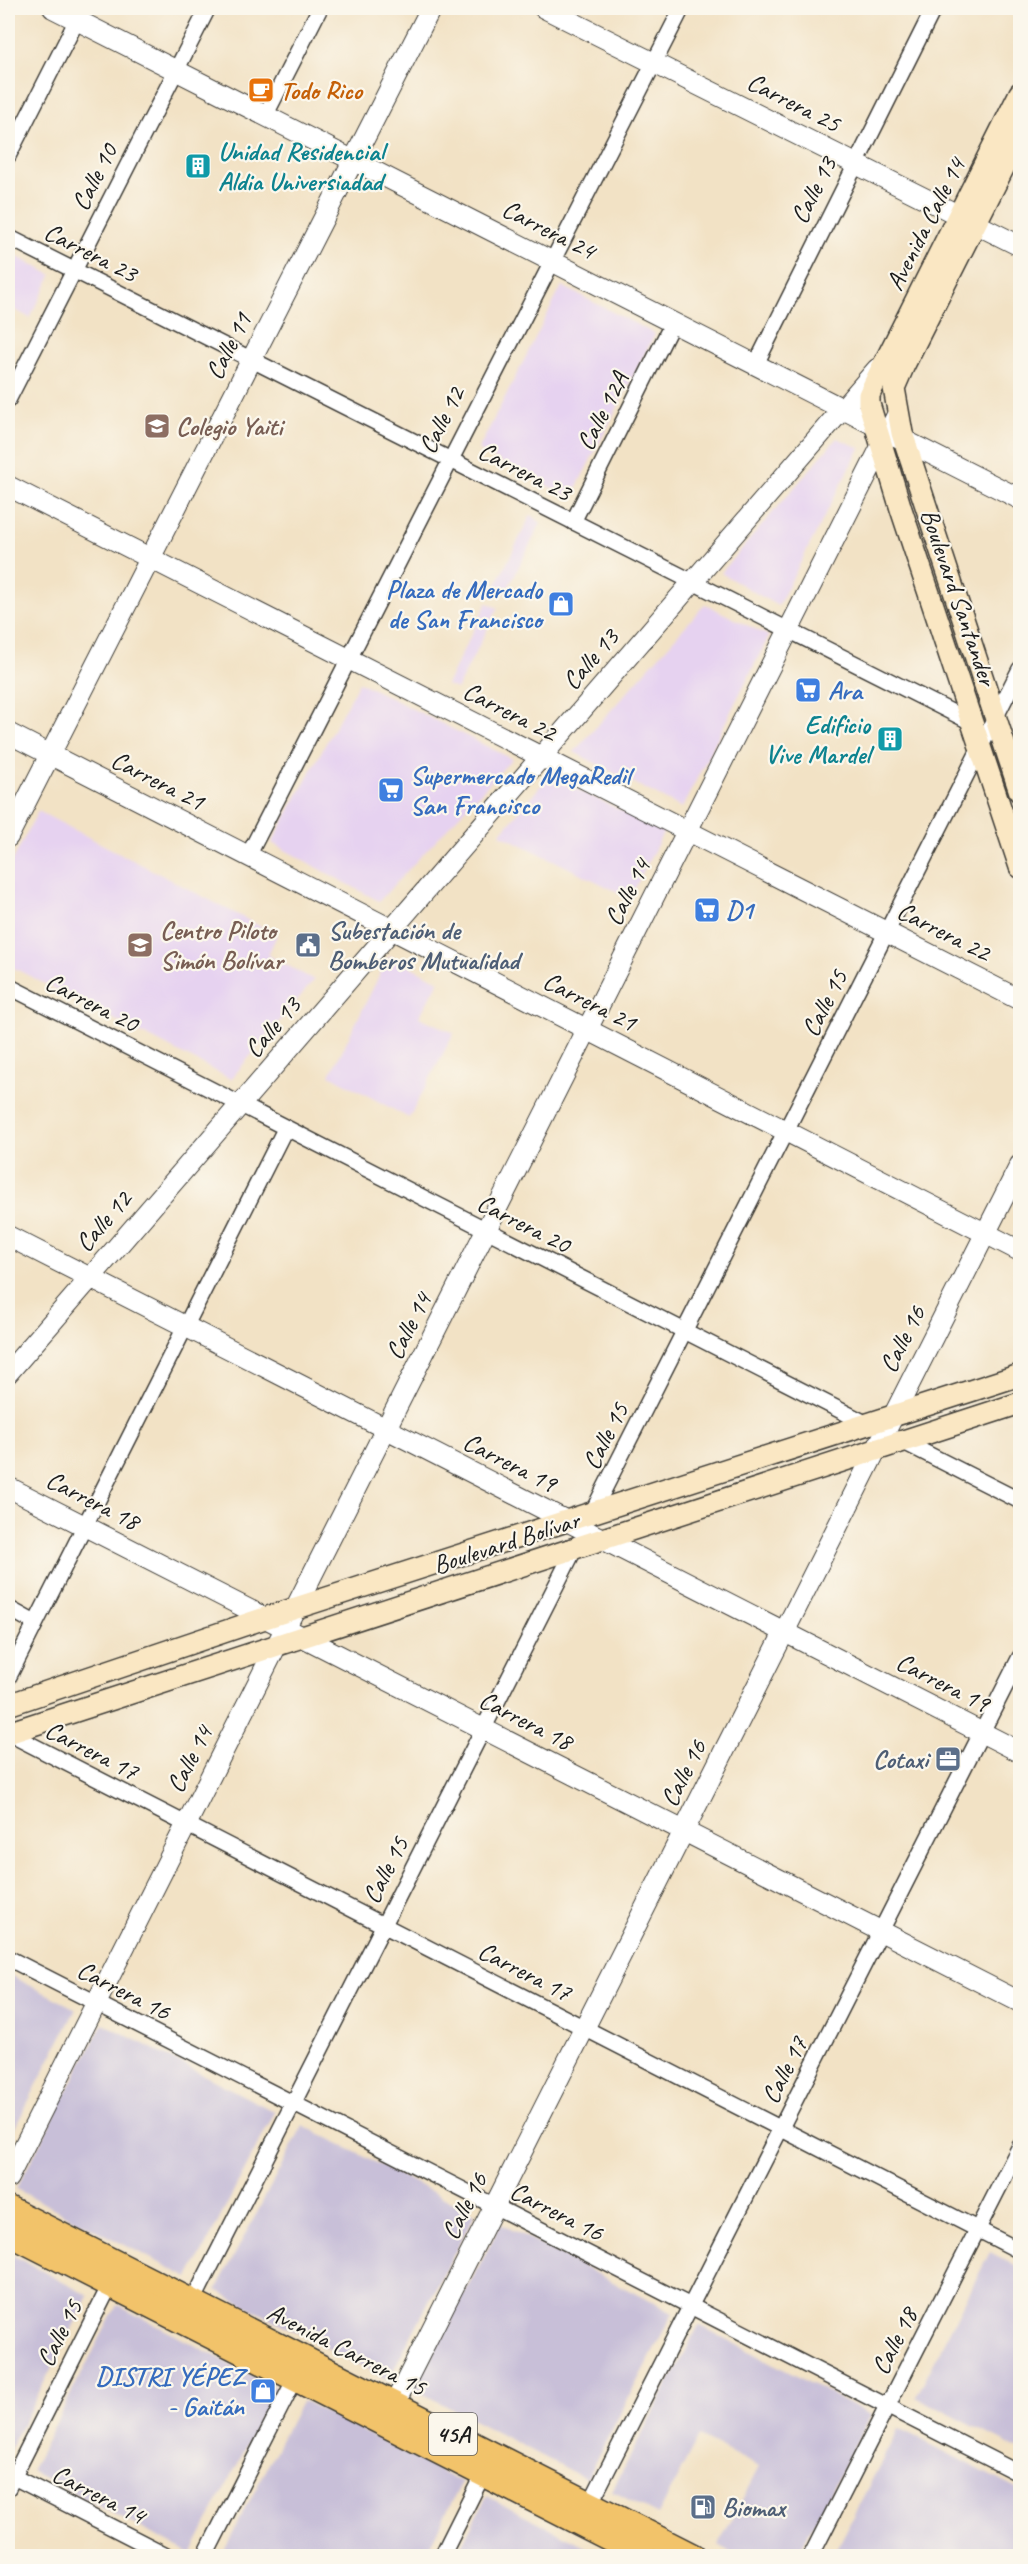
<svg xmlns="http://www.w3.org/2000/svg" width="1028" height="2564" viewBox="0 0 1028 2564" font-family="Caveat,sans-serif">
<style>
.built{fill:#e6d2f0}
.industrial{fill:#c8bfd8}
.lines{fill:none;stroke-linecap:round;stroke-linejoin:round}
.minor-casing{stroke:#3c3a35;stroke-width:18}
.tertiary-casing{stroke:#3c3a35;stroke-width:22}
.secondary-casing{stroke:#3c3a35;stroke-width:24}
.primary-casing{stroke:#3c3a35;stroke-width:27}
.minor{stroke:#fff;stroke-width:15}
.tertiary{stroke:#fff;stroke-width:20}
.secondary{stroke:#fae7c3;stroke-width:21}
.primary{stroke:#f2c36a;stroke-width:24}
.labels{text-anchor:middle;stroke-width:4.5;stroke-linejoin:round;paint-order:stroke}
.shield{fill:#fbf7ec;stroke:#5f5e5a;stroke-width:1.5}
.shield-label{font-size:24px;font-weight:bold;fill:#1c1c1c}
.food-label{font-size:26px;font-weight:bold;fill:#c56008;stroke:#fbf7ec;text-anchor:start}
.street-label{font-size:26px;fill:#1c1c1c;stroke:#fbf7ec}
.culture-label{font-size:26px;font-weight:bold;fill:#0d838f;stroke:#fbf7ec;text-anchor:start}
.education-label{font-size:26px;font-weight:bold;fill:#785e54;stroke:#fbf7ec;text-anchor:start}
.shop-label{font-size:26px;font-weight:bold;fill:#366cbe;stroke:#fbf7ec;text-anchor:start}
.service-label{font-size:26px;font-weight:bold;fill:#4e5e75;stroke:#fbf7ec;text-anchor:start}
</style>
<rect width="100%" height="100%" fill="#fbf7ec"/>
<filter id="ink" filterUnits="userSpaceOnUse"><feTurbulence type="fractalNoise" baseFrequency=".0167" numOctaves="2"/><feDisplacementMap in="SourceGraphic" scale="12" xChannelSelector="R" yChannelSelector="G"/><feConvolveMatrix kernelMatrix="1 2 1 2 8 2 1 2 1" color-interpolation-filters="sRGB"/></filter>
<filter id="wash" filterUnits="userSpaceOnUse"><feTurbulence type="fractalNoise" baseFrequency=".008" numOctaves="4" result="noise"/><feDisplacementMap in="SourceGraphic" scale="24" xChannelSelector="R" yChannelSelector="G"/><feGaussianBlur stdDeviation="1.35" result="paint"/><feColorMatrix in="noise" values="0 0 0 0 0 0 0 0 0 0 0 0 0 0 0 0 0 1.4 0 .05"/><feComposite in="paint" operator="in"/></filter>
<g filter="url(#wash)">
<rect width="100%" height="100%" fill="#f2e2c5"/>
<g class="built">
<path d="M8,252L52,275L30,318L8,306Z"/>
<path d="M562,286L655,334L571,498L478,450Z"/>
<path d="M837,438L860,448L778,606L721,573Z"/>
<path d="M531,515L541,523L505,594L494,589Z"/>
<path d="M487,603L498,608L457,689L446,685Z"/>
<path d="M705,604L769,636L682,808L574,752Z"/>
<path d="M359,682L512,759L379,901L272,843Z"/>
<path d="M549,776L664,831L630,898L500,834Z"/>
<path d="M38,811L277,935L268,955L314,980L231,1079L8,965V870Z"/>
<path d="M389,956L439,981L419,1017L454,1033L409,1118L330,1075Z"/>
</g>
<g class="industrial">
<path d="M8,1974L76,2009L8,2141Z"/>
<path d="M103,2023L275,2112L189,2278L16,2189Z"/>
<path d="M303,2125L475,2214L388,2380L216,2290Z"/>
<path d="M501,2224L673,2313L586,2479L414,2389Z"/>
<path d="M990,2252L1020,2268V2450L916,2397Z"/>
<path d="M8,2253L89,2296L8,2452Z"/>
<path d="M117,2305L277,2388L191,2554L31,2471Z"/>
<path d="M699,2325L871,2415L797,2556H738L718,2546L759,2467L699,2436L658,2515L612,2491Z"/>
<path d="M302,2400L462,2482L424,2556H221Z"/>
<path d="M899,2428L1020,2491V2556H832Z"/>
<path d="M487,2496L605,2556H456Z"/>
</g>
</g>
<g filter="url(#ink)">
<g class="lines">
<defs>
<g id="minor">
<path d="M265,116L320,8"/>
<path d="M8,156L83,8"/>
<path d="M8,237L975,724"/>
<path d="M756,364L934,8"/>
<path d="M8,400L208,8"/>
<path d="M573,522L673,322"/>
<path d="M248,856L682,8"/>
<path d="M8,986L871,1426"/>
<path d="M898,1439L1020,1501"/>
<path d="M590,1517L1020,669"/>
<path d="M8,1608L35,1623"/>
<path d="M8,1678L285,1129"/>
<path d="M8,1733L1020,2251"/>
<path d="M8,1958L1020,2474"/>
<path d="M189,2309L577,1544"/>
<path d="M8,2474L168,2556"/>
<path d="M8,2488L113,2279"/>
<path d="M590,2504L1020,1657"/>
<path d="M205,2556L295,2379"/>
<path d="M442,2556L483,2474"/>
<path d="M811,2556L1020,2146"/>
</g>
<g id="tertiary">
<path d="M53,8L1020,499"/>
<path d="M544,8L1020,246"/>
<path d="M8,486L1020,1000"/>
<path d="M8,733L1020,1251"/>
<path d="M8,837L431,8"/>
<path d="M8,1236L1020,1752"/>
<path d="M8,1373L877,369"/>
<path d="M8,1487L1020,2002"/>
<path d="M8,2178L898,413"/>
<path d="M394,2405L1020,1165"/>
</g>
<g id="secondary">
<path d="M1020,93L878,376L869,395V404L901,509L1020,867"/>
<path d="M1020,135L904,365L894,388L902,433L1020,792"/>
<path d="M8,1705L265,1618L1020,1375"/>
<path d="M8,1733L1020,1403"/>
</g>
<g id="primary">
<path d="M8,2208L693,2556"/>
<path d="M8,2233L644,2556"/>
</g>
</defs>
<use href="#minor" class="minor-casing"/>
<use href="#tertiary" class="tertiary-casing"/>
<use href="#secondary" class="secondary-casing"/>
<use href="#primary" class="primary-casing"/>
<use href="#minor" class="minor"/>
<use href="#tertiary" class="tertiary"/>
<use href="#secondary" class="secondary"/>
<use href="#primary" class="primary"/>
</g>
</g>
<defs>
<symbol id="cafe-square" viewBox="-11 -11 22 22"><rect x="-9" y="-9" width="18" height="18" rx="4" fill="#e8710a" stroke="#fbf7ec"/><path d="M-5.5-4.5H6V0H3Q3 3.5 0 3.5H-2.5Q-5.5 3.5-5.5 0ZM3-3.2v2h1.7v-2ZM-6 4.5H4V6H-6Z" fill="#fff"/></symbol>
<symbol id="building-square" viewBox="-11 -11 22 22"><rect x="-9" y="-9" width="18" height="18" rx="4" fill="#0f9aa8" stroke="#fbf7ec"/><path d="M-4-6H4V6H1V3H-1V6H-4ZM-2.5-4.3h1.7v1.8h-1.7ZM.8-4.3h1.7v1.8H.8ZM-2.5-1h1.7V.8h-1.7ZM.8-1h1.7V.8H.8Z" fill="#fff"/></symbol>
<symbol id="school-square" viewBox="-11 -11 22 22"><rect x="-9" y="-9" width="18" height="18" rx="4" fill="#8d6e63" stroke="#fbf7ec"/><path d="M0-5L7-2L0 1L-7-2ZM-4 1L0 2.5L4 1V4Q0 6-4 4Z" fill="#fff"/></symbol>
<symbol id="shop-square" viewBox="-11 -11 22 22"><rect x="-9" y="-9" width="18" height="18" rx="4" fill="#3f7fe0" stroke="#fbf7ec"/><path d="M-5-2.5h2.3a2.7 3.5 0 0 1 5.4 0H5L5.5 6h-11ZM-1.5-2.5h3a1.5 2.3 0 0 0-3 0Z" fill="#fff"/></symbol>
<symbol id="supermarket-square" viewBox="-11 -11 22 22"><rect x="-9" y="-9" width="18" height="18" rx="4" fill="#3f7fe0" stroke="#fbf7ec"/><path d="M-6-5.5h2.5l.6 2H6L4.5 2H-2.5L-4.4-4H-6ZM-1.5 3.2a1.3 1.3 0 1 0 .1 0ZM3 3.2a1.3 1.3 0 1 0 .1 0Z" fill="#fff"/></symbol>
<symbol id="civic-square" viewBox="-11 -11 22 22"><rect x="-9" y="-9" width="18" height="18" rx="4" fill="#5c6f8a" stroke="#fbf7ec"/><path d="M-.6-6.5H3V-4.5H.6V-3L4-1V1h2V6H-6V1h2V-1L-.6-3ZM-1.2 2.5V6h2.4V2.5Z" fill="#fff"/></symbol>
<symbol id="office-square" viewBox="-11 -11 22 22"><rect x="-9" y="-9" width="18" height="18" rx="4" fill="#5c6f8a" stroke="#fbf7ec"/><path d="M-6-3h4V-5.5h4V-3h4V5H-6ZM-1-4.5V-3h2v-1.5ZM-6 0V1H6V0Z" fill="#fff"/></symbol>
<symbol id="fuel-square" viewBox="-11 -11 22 22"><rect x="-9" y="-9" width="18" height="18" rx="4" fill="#5c6f8a" stroke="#fbf7ec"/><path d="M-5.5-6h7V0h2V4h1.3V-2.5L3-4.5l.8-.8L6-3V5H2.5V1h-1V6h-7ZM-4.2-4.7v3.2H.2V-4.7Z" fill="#fff"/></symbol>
</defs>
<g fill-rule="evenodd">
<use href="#cafe-square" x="246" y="75" width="30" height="30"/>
<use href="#building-square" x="183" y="151" width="30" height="30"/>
<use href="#school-square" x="142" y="411" width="30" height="30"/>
<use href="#shop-square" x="546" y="589" width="30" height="30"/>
<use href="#supermarket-square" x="793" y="675" width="30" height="30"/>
<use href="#building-square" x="875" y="724" width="30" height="30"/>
<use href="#supermarket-square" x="376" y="775" width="30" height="30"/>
<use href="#supermarket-square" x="692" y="895" width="30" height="30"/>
<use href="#school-square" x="125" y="930" width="30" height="30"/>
<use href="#civic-square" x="293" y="930" width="30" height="30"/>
<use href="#office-square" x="933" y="1744" width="30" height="30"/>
<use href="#shop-square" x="248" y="2376" width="30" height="30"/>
<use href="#fuel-square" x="688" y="2492" width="30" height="30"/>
</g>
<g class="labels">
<rect class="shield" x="429" y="2413" width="48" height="42" rx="4.5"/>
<g class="shield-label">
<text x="453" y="2442">45A</text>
</g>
<g class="food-label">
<text x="280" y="99">Todo Rico</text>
</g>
<g class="street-label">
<text transform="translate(794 102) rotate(27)" y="9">Carrera 25</text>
<text transform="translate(94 177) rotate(-63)" y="9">Calle 10</text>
<text transform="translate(813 190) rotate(-63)" y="9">Calle 13</text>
<text transform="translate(925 224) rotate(-63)" y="9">Avenida Calle 14</text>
<text transform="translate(549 229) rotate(27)" y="9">Carrera 24</text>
<text transform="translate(91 252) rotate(27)" y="9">Carrera 23</text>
<text transform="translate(228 346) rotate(-63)" y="9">Calle 11</text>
<text transform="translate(602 411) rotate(-63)" y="9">Calle 12A</text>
<text transform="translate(441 420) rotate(-63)" y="9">Calle 12</text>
<text transform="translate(525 471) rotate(27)" y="9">Carrera 23</text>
<text transform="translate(959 597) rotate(71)" y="9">Boulevard Santander</text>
<text transform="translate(590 659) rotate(-49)" y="9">Calle 13</text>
<text transform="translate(510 711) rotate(27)" y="9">Carrera 22</text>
<text transform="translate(158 780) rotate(27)" y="9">Carrera 21</text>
<text transform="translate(627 892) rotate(-63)" y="9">Calle 14</text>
<text transform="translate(944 931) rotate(27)" y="9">Carrera 22</text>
<text transform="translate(590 1001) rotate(27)" y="9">Carrera 21</text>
<text transform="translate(92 1002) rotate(27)" y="9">Carrera 20</text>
<text transform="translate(824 1003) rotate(-63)" y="9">Calle 15</text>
<text transform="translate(272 1027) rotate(-49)" y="9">Calle 13</text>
<text transform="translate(103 1221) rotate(-49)" y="9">Calle 12</text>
<text transform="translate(524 1223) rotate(27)" y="9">Carrera 20</text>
<text transform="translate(408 1326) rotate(-63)" y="9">Calle 14</text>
<text transform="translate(902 1339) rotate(-63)" y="9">Calle 16</text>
<text transform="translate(605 1436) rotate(-63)" y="9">Calle 15</text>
<text transform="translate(510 1462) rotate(27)" y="9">Carrera 19</text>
<text transform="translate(93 1500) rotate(27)" y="9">Carrera 18</text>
<text transform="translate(506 1542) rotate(-18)" y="9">Boulevard Bolívar</text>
<text transform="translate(943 1682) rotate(27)" y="9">Carrera 19</text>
<text transform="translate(526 1720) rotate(27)" y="9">Carrera 18</text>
<text transform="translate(92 1750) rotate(27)" y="9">Carrera 17</text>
<text transform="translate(189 1759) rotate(-63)" y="9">Calle 14</text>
<text transform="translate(683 1773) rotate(-63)" y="9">Calle 16</text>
<text transform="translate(385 1870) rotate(-63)" y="9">Calle 15</text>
<text transform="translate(525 1971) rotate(27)" y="9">Carrera 17</text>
<text transform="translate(124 1990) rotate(27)" y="9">Carrera 16</text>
<text transform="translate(784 2070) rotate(-63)" y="9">Calle 17</text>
<text transform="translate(464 2206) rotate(-63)" y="9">Calle 16</text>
<text transform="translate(557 2211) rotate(27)" y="9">Carrera 16</text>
<text transform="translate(59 2333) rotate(-63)" y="9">Calle 15</text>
<text transform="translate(894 2341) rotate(-63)" y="9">Calle 18</text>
<text transform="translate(347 2349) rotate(27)" y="9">Avenida Carrera 15</text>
<text transform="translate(99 2494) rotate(27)" y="9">Carrera 14</text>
</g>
<g class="culture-label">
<text x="218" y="160">Unidad Residencial<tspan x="218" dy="30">Aldia Universiadad</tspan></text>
<text x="870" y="733" text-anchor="end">Edificio<tspan x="870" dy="30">Vive Mardel</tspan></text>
</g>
<g class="education-label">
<text x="176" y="435">Colegio Yaiti</text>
<text x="160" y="939">Centro Piloto<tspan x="160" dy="30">Simón Bolívar</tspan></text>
</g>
<g class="shop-label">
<text x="542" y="598" text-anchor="end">Plaza de Mercado<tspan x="542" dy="30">de San Francisco</tspan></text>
<text x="828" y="699">Ara</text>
<text x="410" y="784">Supermercado MegaRedil<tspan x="410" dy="30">San Francisco</tspan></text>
<text x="726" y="919">D1</text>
<text x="244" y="2385" text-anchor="end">DISTRI YÉPEZ<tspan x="244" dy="30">- Gaitán</tspan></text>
</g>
<g class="service-label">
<text x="328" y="939">Subestación de<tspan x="328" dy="30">Bomberos Mutualidad</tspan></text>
<text x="928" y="1768" text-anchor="end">Cotaxi</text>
<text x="722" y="2516">Biomax</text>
</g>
</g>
<rect width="1028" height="2564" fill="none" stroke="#fbf7ec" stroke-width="30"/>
</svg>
